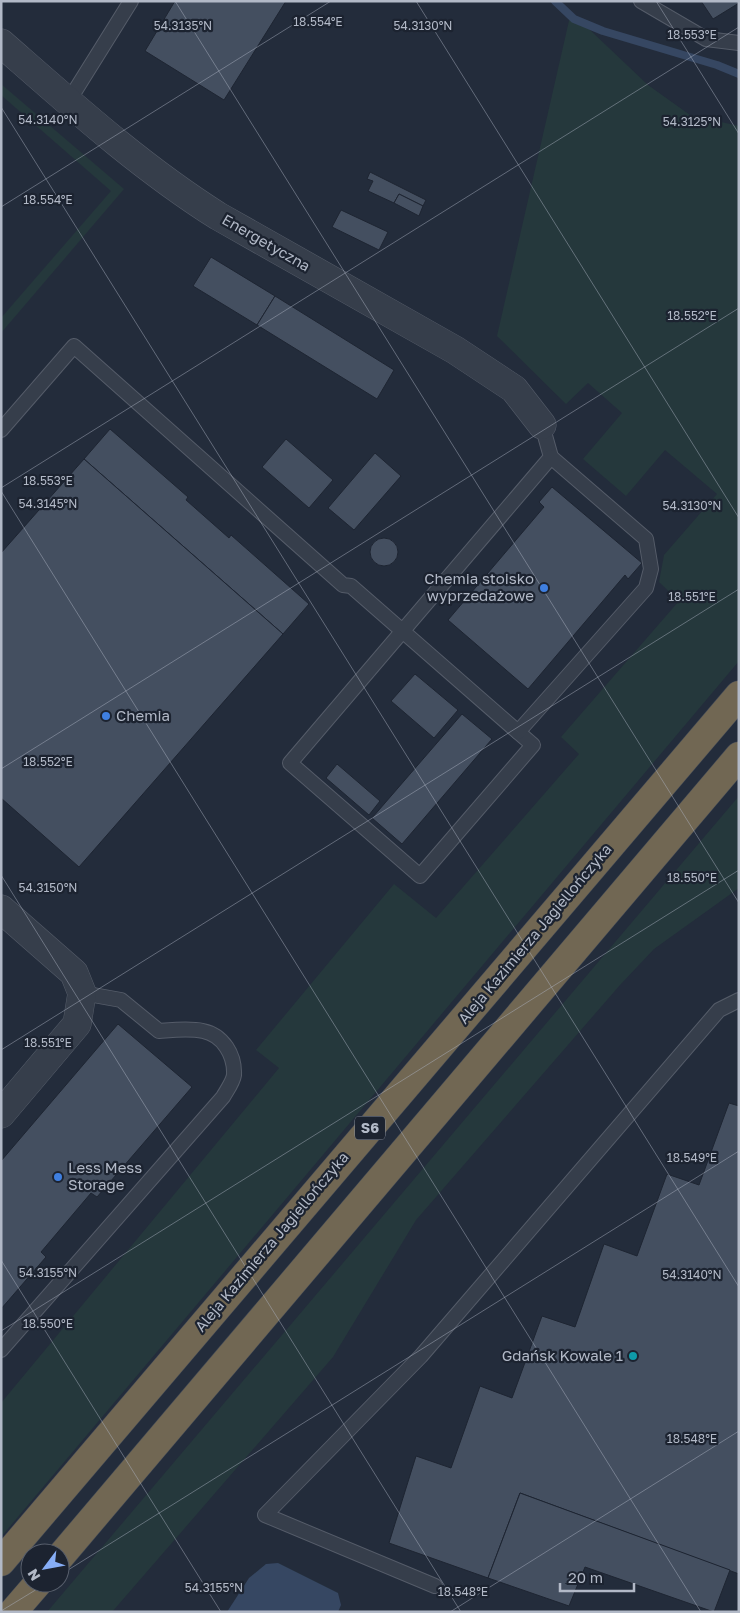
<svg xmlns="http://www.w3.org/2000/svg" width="740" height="1613" viewBox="0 0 740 1613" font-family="'Golos Text',sans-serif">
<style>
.green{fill:#25383c}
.water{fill:#364762}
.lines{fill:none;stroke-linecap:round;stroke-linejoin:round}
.stream{stroke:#364762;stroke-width:8}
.building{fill:#444f60;stroke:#1e2532}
.lane-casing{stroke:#555c69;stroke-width:16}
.street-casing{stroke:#555c69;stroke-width:29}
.highway-casing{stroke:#424956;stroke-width:29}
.lane{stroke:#363e4b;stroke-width:14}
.street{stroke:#363e4b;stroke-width:28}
.highway{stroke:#716753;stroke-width:28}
.ticks{fill:none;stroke:#b2b9c7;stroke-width:1;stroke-opacity:0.45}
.shop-dot{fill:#3f7fe0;stroke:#1c2330;stroke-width:2}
.culture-dot{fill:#0f9aa8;stroke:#1c2330;stroke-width:2}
.labels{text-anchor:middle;stroke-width:4.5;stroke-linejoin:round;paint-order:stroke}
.shield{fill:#1c2330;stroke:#858c9a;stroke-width:1}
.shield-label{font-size:14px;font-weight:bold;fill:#b2b9c7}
.street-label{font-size:15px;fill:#b2b9c7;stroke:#1c2330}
.poi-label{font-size:15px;fill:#b2b9c7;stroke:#1c2330;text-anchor:end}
.ticks-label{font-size:12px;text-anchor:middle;fill:#b2b9c7;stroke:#1c2330;stroke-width:4.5;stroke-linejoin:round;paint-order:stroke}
</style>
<rect width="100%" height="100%" fill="#232c3b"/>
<g class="green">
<path d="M571,12L648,85L690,115L739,126V661L1,1537V1403L279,1068L256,1050L394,884L436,918L579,754L561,737L679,601L659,582L664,555L717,494L665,450L626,496L583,459L622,413L588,383L566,404L497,336Z"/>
<path d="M1,84L124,189L1,333V318L111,191L1,95Z"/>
<path d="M739,796V888L654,949L620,985L416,1220L333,1357L112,1612H47Z"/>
</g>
<path class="water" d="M278,1563L338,1593L341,1605L338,1612H227L249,1578L266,1564Z"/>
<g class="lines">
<path class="stream" d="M555,1L574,19L603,31L717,65L739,74"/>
</g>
<g class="building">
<path d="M175,1H286L224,100L145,51Z"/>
<path d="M701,1H739V3L713,19Z"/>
<path d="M370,172L426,200L423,206L399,194L394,203L368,191L373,181L367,179Z"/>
<path d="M399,194L423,206L419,216L394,203Z"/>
<path d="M341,210L388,232L379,250L332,227Z"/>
<path d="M211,257L275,296L257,325L193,286Z"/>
<path d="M275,296L394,370L377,399L257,325Z"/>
<path d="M110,429L188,497L186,500L229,538L231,535L309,604L283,634L84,459Z"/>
<path d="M286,439L333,480L309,508L262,467Z"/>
<path d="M375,453L401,476L354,530L328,508Z"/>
<path d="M84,459L283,634L79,867L1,798V553Z"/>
<path d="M552,487L642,563L628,579L625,575L528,689L448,620L544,507L539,502Z"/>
<circle cx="384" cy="552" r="14"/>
<path d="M415,674L458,710L434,738L391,701Z"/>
<path d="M462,714L492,739L402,844L372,818Z"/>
<path d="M337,764L380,801L369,815L326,778Z"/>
<path d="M118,1024L192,1087L97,1197L91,1193L41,1252L46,1257L1,1309V1161Z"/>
<path d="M729,1103L739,1106V1574L520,1493L488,1578L389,1543L416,1456L451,1468L480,1386L512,1398L542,1316L575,1327L604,1244L637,1256L667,1174L699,1185Z"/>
<path d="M520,1493L730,1570L714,1612L585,1567L569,1606L488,1578Z"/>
</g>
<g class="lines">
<defs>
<g id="lane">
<path d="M641,1L706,39L739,43"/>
<path d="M68,102L131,1"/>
<path d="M1,430L74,346L343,585L351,586L518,732L533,745L420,876L290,763L551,457L542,425"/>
<path d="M518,732L646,588L651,569L646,539L551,457"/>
<path d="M1,1350L223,1097C227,1090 233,1082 234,1075C235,1055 223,1035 203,1031C189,1028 173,1030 159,1031L121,1000L82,993"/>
<path d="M435,1586L265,1515L421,1356L719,1010L739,1000"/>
</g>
<g id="street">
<path d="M1,43C72,105 139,166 218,216L455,350L514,389L542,425"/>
<path d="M1,909L74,973L82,993L77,1024L1,1114"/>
</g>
<g id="highway">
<path d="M60,1557L739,756"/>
<path d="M1,1562L739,695"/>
<path d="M13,1612L38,1583"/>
</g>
</defs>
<use href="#lane" class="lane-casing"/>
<use href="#street" class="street-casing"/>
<use href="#highway" class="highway-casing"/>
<use href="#lane" class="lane"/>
<use href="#street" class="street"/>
<use href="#highway" class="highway"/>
</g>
<path class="ticks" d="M175,1L739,903M416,1L739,518M656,1L739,134M1,107L739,1287M1,207L331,1M1,488L739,27M1,491L701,1612M1,769L739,308M1,875L461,1612M1,1050L739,589M1,1260L221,1612M1,1331L739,870M60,1575L739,1151M1,1611L47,1583M450,1612L739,1431"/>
<g class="shop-dot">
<circle cx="544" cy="588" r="5"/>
<circle cx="106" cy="716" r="5"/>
<circle cx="58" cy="1177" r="5"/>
</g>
<circle class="culture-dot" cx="633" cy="1356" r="5"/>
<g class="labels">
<rect class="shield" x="355" y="1116.5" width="30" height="23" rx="4"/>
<g class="shield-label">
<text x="370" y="1133">S6</text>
</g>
<g class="street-label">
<text transform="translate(266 243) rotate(30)" y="5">Energetyczna</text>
<text transform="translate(535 934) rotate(-50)" y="5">Aleja Kazimierza Jagiellończyka</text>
<text transform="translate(272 1242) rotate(-50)" y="5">Aleja Kazimierza Jagiellończyka</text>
</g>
<g class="poi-label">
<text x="534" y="584">Chemia stoisko<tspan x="534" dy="17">wyprzedażowe</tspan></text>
<text x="116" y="721" text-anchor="start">Chemia</text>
<text x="68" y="1173" text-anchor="start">Less Mess<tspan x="68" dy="17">Storage</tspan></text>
<text x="623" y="1361">Gdańsk Kowale 1</text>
</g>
</g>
<g class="ticks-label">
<text x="318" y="26">18.554°E</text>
<text x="183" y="30">54.3135°N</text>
<text x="423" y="30">54.3130°N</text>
<text x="692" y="39">18.553°E</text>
<text x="48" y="124">54.3140°N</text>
<text x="692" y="126">54.3125°N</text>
<text x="48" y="204">18.554°E</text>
<text x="692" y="320">18.552°E</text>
<text x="48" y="485">18.553°E</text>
<text x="48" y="508">54.3145°N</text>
<text x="692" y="510">54.3130°N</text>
<text x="692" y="601">18.551°E</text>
<text x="48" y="766">18.552°E</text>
<text x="692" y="882">18.550°E</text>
<text x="48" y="892">54.3150°N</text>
<text x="48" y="1047">18.551°E</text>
<text x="692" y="1162">18.549°E</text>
<text x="48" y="1277">54.3155°N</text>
<text x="692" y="1279">54.3140°N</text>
<text x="48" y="1328">18.550°E</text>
<text x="692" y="1443">18.548°E</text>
<text x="214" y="1592">54.3155°N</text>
<text x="463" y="1596">18.548°E</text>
</g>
<rect width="740" height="1613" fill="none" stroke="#b2b9c7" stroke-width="5"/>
<g transform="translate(45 1568) rotate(238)"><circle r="24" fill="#1c2330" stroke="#585f6c"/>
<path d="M0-4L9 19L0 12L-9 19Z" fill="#87aef7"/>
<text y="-8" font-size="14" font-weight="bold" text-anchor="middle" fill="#b2b9c7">N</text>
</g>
<path d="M560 1583v8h74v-8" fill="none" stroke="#b2b9c7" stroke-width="2.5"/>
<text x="568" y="1583" font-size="15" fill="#b2b9c7" stroke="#1c2330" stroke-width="4" paint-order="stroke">20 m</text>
</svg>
